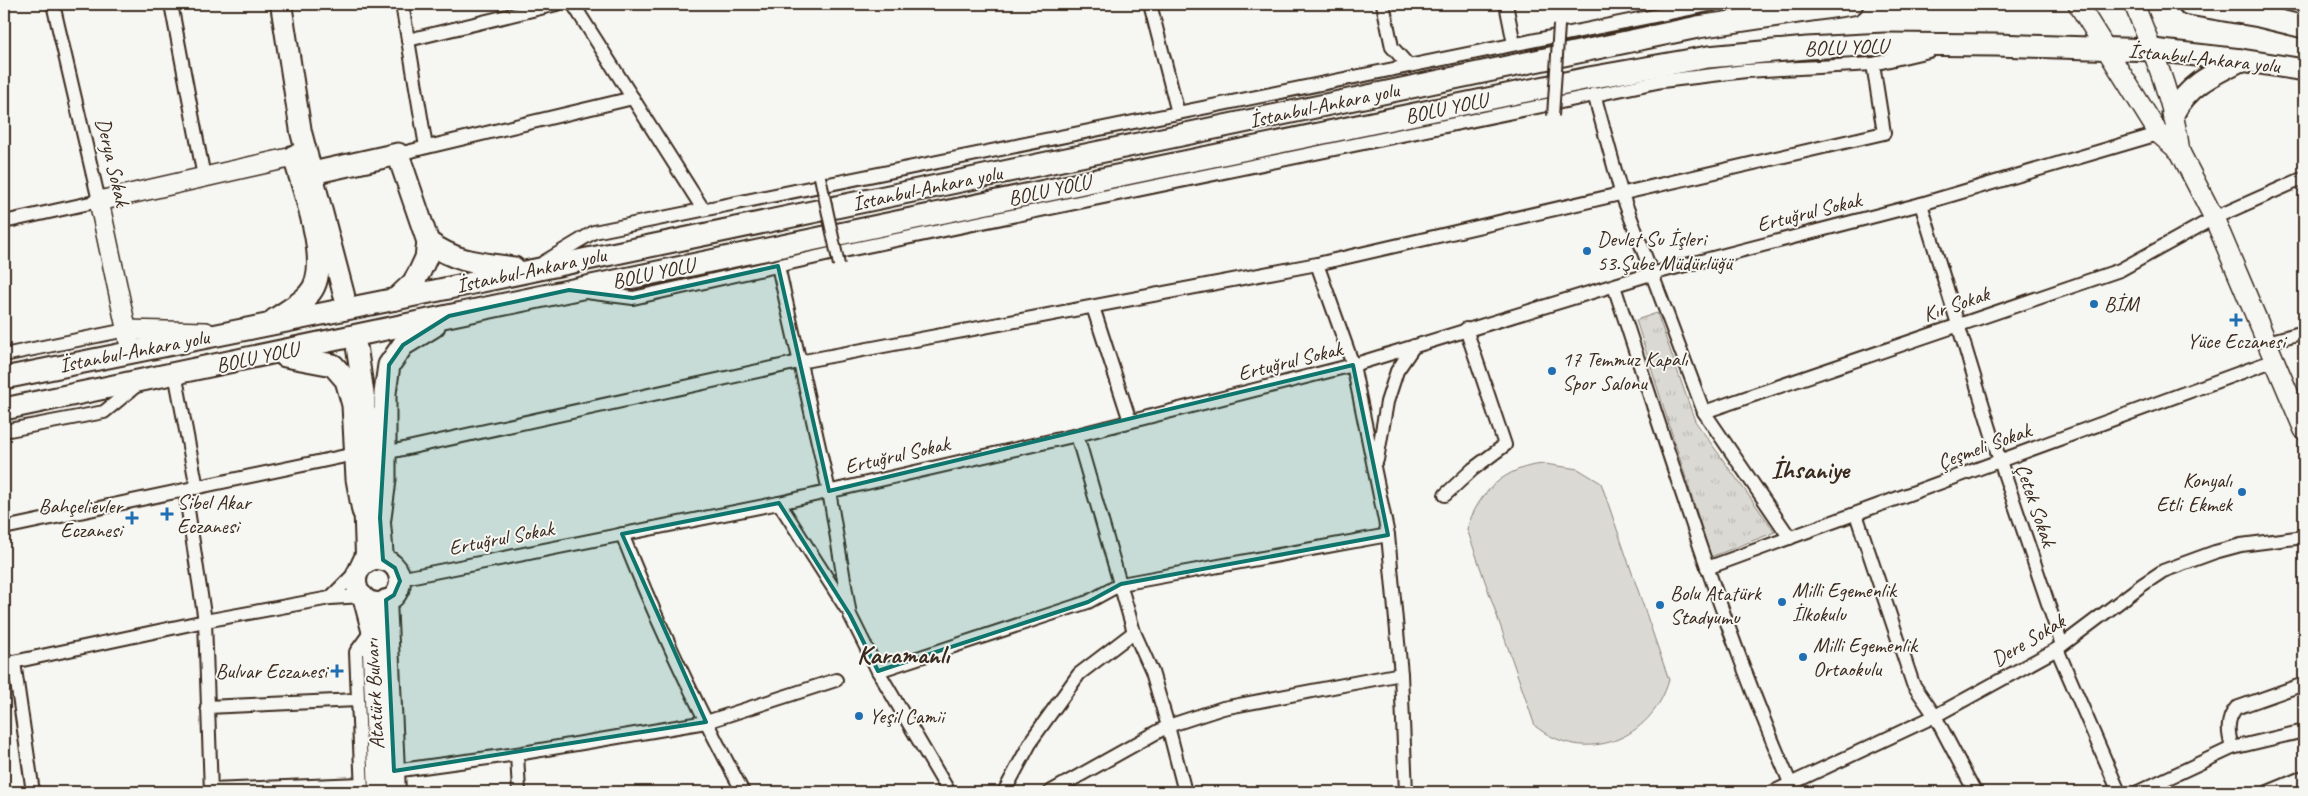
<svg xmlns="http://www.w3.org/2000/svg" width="2308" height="796" viewBox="0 0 2308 796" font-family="Caveat,sans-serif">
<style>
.park{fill:url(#park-tufts);stroke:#8a8278}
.pitch{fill:#dad9d3;stroke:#8a8278}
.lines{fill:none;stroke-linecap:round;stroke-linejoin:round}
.primary-tunnel{stroke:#d1cdc8;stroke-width:20;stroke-dasharray:20 10;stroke-linecap:butt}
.minor-casing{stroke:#3b2a1e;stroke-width:16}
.secondary-casing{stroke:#3b2a1e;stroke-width:22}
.primary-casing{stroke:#3b2a1e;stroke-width:24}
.trunk-casing{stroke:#3b2a1e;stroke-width:25}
.minor{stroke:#f6f6f2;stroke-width:12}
.secondary{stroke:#f6f6f2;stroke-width:19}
.primary{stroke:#f6f6f2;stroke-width:20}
.trunk{stroke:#f6f6f2;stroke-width:21}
.pedestrian-bridge-casing{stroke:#3b2a1e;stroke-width:14;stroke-linecap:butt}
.pedestrian-bridge{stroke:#f6f6f2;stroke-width:10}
.marked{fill:#0f766e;fill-opacity:0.2;stroke:#0f766e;stroke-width:4;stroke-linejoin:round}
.poi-dot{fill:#1f6fb2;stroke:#f6f6f2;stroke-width:2}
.labels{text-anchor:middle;stroke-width:4;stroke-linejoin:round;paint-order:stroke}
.street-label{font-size:21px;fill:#3b2a1e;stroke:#f6f6f2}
.poi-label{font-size:21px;fill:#3b2a1e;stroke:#f6f6f2;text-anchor:start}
.district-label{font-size:26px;font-weight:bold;fill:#3b2a1e;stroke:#f6f6f2}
</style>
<defs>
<pattern id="park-tufts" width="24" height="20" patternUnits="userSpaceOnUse" patternTransform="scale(1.25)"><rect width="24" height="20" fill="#dad9d3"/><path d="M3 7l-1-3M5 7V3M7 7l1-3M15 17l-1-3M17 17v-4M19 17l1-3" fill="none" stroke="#bcbab5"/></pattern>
</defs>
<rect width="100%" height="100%" fill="#f6f6f2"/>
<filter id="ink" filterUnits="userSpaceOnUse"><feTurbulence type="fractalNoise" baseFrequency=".02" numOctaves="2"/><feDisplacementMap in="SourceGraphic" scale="10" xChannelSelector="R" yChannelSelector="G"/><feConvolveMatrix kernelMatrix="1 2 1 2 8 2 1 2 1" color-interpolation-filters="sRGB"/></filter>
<g filter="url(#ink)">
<path class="park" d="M1657,313L1695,421L1775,532L1711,557L1636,320Z"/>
<path class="pitch" d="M1545,464L1578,469L1601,483L1669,680C1652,740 1585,766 1535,726L1467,529C1478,492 1506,466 1545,464Z"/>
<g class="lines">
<path class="primary-tunnel" d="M344,295L357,349"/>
<defs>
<g id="minor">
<path d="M171,4L204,177"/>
<path d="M402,4L426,147"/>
<path d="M573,4L703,209"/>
<path d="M1150,4L1178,113"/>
<path d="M1383,4L1392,47L1409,66"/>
<path d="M1506,4L1514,44"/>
<path d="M408,40L557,4"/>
<path d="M1594,94L1621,192L1704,412L1790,538"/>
<path d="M398,154L633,98"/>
<path d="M1921,204L2000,461L2062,645"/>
<path d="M4,222L99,201L53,4"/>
<path d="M544,262L594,232L1713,4"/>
<path d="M1317,264L1353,365L1388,535L1401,674L1406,792"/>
<path d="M778,266L829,491L850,615L878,671L949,792"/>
<path d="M1614,286C1669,453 1721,623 1791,785"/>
<path d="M586,292L633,298L848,250L1662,81L1746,71L1873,64L1929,51"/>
<path d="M1093,307L1130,421"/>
<path d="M2268,342L2304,332"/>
<path d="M4,355L126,330"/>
<path d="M175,373L197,488"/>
<path d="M1704,412L2120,270L2214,218L2304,178"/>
<path d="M4,431L104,412L137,385"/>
<path d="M1077,435L1134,632L1152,672L1168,726L1185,792"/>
<path d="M385,453L799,362L1317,264L1884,133L1873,64"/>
<path d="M1377,460L1387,402L1397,371L1414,346"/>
<path d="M185,490L205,621L211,792"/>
<path d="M1445,495L1473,469L1505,445L1466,329"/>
<path d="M779,503L846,608"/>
<path d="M1856,514L1913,684L1935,716L1975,792"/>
<path d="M4,528L355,454"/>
<path d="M622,534C657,623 698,709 743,792"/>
<path d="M360,568L330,598L363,596"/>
<path d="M1707,568L2275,360"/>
<path d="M399,579L779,503L1077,435L1353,365L1651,274L1921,204L2165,132"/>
<path d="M2057,649L2119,792"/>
<path d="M14,662L33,792"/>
<path d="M4,664L205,621L330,598"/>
<path d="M878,671L1088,602L1121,584L1388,535"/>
<path d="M207,707L357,700"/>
<path d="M2232,748C2228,733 2226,720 2236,708L2304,684"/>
<path d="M517,754L519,792"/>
<path d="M394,771L517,754L706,722L836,680"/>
<path d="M211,790L361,784"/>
<path d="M362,792L356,652L372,630"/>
<path d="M1004,792L1033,738L1079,674L1134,632"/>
<path d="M1050,792L1168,726L1223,708L1401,674"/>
<path d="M1773,792L1935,716L2057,649L2142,585L2163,571L2215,552L2241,545L2304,537"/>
<path d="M2138,792L2232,748L2304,731"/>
<path d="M2268,792L2304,777"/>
</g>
<g id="secondary">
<path d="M2078,4L2159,134L2180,152L2214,218L2304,430"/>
<path d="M2134,4C2153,52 2174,101 2180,152"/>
<path d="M126,330L206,332"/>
<path d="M131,351L99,201L306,154"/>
</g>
<g id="primary">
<path d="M281,4L301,132L344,295"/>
<path d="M357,349L364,397V433"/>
<path d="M371,418C373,466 380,512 383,560"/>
<circle cx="378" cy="581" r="22"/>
<path d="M360,568L366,555L364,494"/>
<path d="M363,596L372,630L379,792"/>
<path d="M386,600L395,792"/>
</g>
<g id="trunk">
<path d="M2189,4L2259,16L2304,27"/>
<path d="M2173,114C2188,85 2213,74 2241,60"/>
<path d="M317,172L398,154L428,242L426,258L420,271L413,283L396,299"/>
<path d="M428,242C458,263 478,263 514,268"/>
<path d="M274,320C285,312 299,305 308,295C335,269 302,188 294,156"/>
<path d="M285,356L333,365L346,380L353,405L357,479L363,511"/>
<path d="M4,378L396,299L1698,27L1852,4"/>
<path d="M4,409L1126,174L1589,78L1708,57L1807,48L1885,44L1996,45L2153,50L2241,60L2304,70"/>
<path d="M380,518L385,480V393L389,365L403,345L434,326"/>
</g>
</defs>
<use href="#minor" class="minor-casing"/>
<use href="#secondary" class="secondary-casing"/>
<use href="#primary" class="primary-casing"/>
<use href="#trunk" class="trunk-casing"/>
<use href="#minor" class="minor"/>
<use href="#secondary" class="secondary"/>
<use href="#primary" class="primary"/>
<use href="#trunk" class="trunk"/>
<defs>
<g id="pedestrian-bridge">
<path d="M1553,116L1559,25"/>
<path d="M820,177L839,265"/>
</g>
</defs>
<use href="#pedestrian-bridge" class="pedestrian-bridge-casing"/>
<use href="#pedestrian-bridge" class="pedestrian-bridge"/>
</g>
</g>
<path class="marked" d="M778,266L829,491L1353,365L1388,535L1121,584L1088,602L878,671L850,615L779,503L622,534L706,722L394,771L386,600L394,595L400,581L395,568L383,560L380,518L389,365L403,345L449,316L569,290L633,298Z"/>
<g class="poi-dot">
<circle cx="1587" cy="251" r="5"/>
<circle cx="2094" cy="304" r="5"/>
<path d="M2233.5 312.5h5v5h5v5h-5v5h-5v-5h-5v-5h5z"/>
<circle cx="1552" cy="371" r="5"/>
<circle cx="2242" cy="492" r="5"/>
<path d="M164.5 506.5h5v5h5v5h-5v5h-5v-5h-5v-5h5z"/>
<path d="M129.5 510.5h5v5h5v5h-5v5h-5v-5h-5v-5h5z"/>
<circle cx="1782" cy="602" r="5"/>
<circle cx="1660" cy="605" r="5"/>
<circle cx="1803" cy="657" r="5"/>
<path d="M334.5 663.5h5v5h5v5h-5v5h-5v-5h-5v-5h5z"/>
<circle cx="859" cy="716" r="5"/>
</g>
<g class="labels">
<g class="street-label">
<text transform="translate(1846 47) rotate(-2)" y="7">BOLU YOLU</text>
<text transform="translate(2204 58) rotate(6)" y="7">İstanbul-Ankara yolu</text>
<text transform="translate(1324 105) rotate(-12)" y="7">İstanbul-Ankara yolu</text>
<text transform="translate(1446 108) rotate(-12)" y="7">BOLU YOLU</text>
<text transform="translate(113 162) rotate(77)" y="7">Derya Sokak</text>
<text transform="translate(927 188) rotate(-12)" y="7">İstanbul-Ankara yolu</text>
<text transform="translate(1049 190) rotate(-12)" y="7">BOLU YOLU</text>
<text transform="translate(1809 212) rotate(-14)" y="7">Ertuğrul Sokak</text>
<text transform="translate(531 270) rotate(-12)" y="7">İstanbul-Ankara yolu</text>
<text transform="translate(653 273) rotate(-12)" y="7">BOLU YOLU</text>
<text transform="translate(1956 304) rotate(-19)" y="7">Kır Sokak</text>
<text transform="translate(134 351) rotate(-11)" y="7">İstanbul-Ankara yolu</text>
<text transform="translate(257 357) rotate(-12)" y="7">BOLU YOLU</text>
<text transform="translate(1290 361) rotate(-14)" y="7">Ertuğrul Sokak</text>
<text transform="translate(1984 446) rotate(-20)" y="7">Çeşmeli Sokak</text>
<text transform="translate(897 455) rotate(-13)" y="7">Ertuğrul Sokak</text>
<text transform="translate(2036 505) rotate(71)" y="7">Çetek Sokak</text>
<text transform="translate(501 538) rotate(-11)" y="7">Ertuğrul Sokak</text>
<text transform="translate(2028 640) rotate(-31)" y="7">Dere Sokak</text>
<text transform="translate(374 694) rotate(-93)" y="7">Atatürk Bulvarı</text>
</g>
<g class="poi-label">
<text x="1597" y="246">Devlet Su İşleri<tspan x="1597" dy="24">53.Şube Müdürlüğü</tspan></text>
<text x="2104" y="311">BİM</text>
<text x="2236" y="348" text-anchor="middle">Yüce Eczanesi</text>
<text x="1562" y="366">17 Temmuz Kapalı<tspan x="1562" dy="24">Spor Salonu</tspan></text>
<text x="2232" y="487" text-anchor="end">Konyalı<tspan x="2232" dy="24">Etli Ekmek</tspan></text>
<text x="177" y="509">Sibel Akar<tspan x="177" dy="24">Eczanesi</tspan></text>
<text x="122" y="513" text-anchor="end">Bahçelievler<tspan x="122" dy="24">Eczanesi</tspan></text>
<text x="1792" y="597">Milli Egemenlik<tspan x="1792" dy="24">İlkokulu</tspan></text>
<text x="1670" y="600">Bolu Atatürk<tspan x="1670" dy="24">Stadyumu</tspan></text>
<text x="1813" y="652">Milli Egemenlik<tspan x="1813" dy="24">Ortaokulu</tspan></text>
<text x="327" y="678" text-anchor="end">Bulvar Eczanesi</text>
<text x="869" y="723">Yeşil Camii</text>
</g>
<g class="district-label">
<text x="1810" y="478">İhsaniye</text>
<text x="903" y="663">Karamanlı</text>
</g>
</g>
<rect width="2308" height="796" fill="none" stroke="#f6f6f2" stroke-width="20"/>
<rect x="10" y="10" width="2288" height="776" fill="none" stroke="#3b2a1e" stroke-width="2" filter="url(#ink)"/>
</svg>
